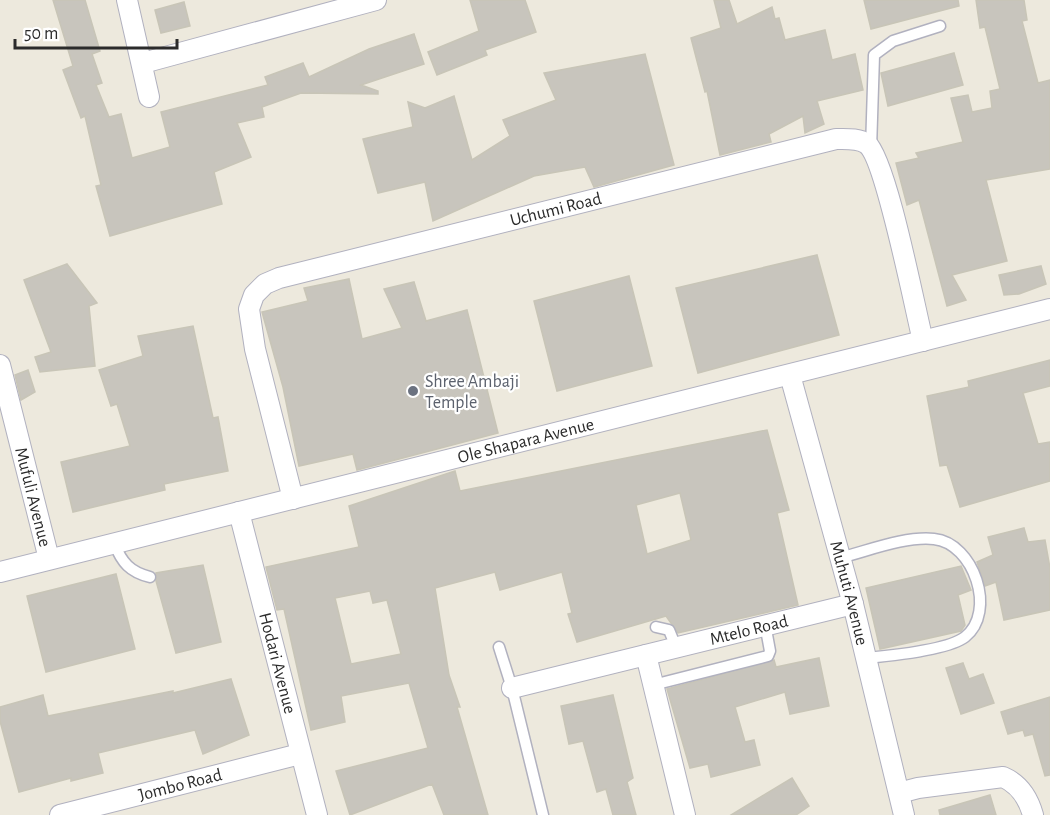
<svg xmlns="http://www.w3.org/2000/svg" width="1050" height="815" viewBox="0 0 1050 815" font-family="'Alegreya Sans',sans-serif">
<style>
.building{fill:#c8c5bd;stroke:#c8c5b7;stroke-width:1.5;fill-rule:evenodd}
.lines{fill:none;stroke-linecap:round;stroke-linejoin:round}
.service-casing{stroke:#b1b1bf;stroke-width:13}
.minor-casing{stroke:#b1b1bf;stroke-width:22}
.service{stroke:#fff;stroke-width:10}
.minor{stroke:#fff;stroke-width:20}
.worship-dot{fill:#6b7280;stroke:#fff;stroke-width:2}
.labels{text-anchor:middle;stroke-width:4.5;stroke-linejoin:round;paint-order:stroke}
.street-label{font-size:18px;fill:#2b2b2b;stroke:#fff}
.worship-label{font-size:18px;fill:#5b616d;stroke:#fff;text-anchor:start}
</style>
<rect width="100%" height="100%" fill="#ede9dd"/>
<g class="building">
<path d="M53,0H85L100,51L92,54L102,83L96,85L109,117L121,114L132,158L170,147L161,112L268,85L265,77L303,63L309,77L369,49L414,34L424,64L361,85L378,91V94L301,93L262,107L264,117L237,123L251,157L214,172L222,204L110,236L96,186L101,185L85,116L81,118L63,70L73,66Z"/>
<path d="M470,0H525L536,32L485,50L487,55L437,75L428,52L479,31Z"/>
<path d="M714,0H729L737,24L772,7L775,19L779,18L785,40L825,30L832,60L855,54L863,90L817,101L824,124L805,133L803,116L769,134L771,142L720,155L707,91L705,92L691,38L721,28Z"/>
<path d="M864,0H958L959,6L871,29Z"/>
<path d="M976,0H1024L1027,20L1022,21L1038,83L1050,80V169L986,180L1007,261L952,275L966,300L947,306L919,200L907,205L896,163L919,158L916,153L963,142L951,98L968,95L972,112L992,108L990,91L1000,89L985,27L980,28Z"/>
<path d="M184,2L190,26L161,33L155,10Z"/>
<path d="M954,53L963,85L888,106L881,73Z"/>
<path d="M645,54L674,165L594,187L585,167L534,176L433,221L425,182L378,193L363,139L413,127L408,102L425,108L454,96L472,160L510,136L503,120L556,100L544,73Z"/>
<path d="M817,255L839,335L698,373L676,288Z"/>
<path d="M67,264L97,303L89,306L95,366L40,372L35,357L51,352L24,280Z"/>
<path d="M1041,266L1046,284L1019,294L1004,295L999,275Z"/>
<path d="M629,276L652,366L557,391L534,301Z"/>
<path d="M349,279L362,339L402,328L384,289L414,282L426,321L467,310L498,433L357,470L353,454L299,466L283,387L262,312L308,301L304,288Z"/>
<path d="M193,326L213,418L218,417L228,471L164,484L165,490L73,512L61,462L130,446L117,404L111,406L99,370L143,356L138,336Z"/>
<path d="M1050,360V386L1023,393L1038,444L1050,442V481L960,507L947,465L940,466L927,396L969,387L968,381Z"/>
<path d="M28,370L35,392L21,400L15,375Z"/>
<path d="M767,430L789,510L777,513L798,605L678,633L666,616L577,642L568,614L572,613L562,572L500,590L495,572L435,588L449,675L460,707H457L488,815H444L432,784L350,815L336,771L428,748L409,683L341,696L345,722L311,730L284,609L277,610L266,567L359,547L349,506L455,471L460,491ZM680,493L691,540L647,554L636,505ZM370,591L373,603L387,600L401,654L351,664L335,598Z"/>
<path d="M1024,528L1028,542L1045,540L1050,568V610L1004,620L996,582L985,586L977,562L993,555L988,537Z"/>
<path d="M203,565L221,642L176,653L156,581V573Z"/>
<path d="M961,566L971,590L958,595L965,625L961,631L880,649L866,588Z"/>
<path d="M116,574L135,649L46,672L27,596Z"/>
<path d="M819,658L829,706L790,714L785,692L735,707L745,742L754,740L760,765L711,777L708,764L690,768L667,689L774,660L776,667Z"/>
<path d="M963,663L969,679L983,674L994,703L961,714L946,668Z"/>
<path d="M231,679L249,735L203,754L195,730L98,753L103,773L71,781V778L19,792L0,721V707L43,695L48,716L173,691V693Z"/>
<path d="M613,695L633,778L627,782L636,815H613L606,789L597,792L583,741L569,744L561,706Z"/>
<path d="M1050,697V775L1045,776L1033,734L1025,736L1023,730L1008,734L1001,712Z"/>
<path d="M792,778L809,806L796,815H731Z"/>
<path d="M990,795L996,815H940L939,810Z"/>
</g>
<g class="lines">
<defs>
<g id="service">
<path d="M871,149L874,55L893,41L940,26"/>
<path d="M114,543C122,563 130,572 150,577"/>
<path d="M839,558C868,551 904,536 934,539C974,543 997,612 965,637C948,650 888,656 866,658"/>
<path d="M656,627L669,630L676,647"/>
<path d="M499,647L512,688L543,815"/>
<path d="M653,685L768,656L770,651L765,624"/>
</g>
<g id="minor">
<path d="M127,0L149,97"/>
<path d="M143,63L376,0"/>
<path id="s1" d="M0,365L49,559"/>
<path id="s2" d="M790,375L853,604L904,815"/>
<path id="s3" d="M293,499L255,349L249,309L254,295L265,284L279,278L836,139C846,139 859,138 867,144C886,159 915,309 923,341"/>
<path id="s4" d="M239,512L317,815"/>
<path id="s5" d="M0,572L1050,309"/>
<path d="M646,655L685,815"/>
<path id="s6" d="M512,688L853,604"/>
<path d="M899,793L918,788L1003,777C1019,784 1028,797 1033,815"/>
<path id="s7" d="M60,815L300,754"/>
</g>
</defs>
<use href="#service" class="service-casing"/>
<use href="#minor" class="minor-casing"/>
<use href="#service" class="service"/>
<use href="#minor" class="minor"/>
</g>
<circle class="worship-dot" cx="413" cy="391" r="6"/>
<g class="labels">
<g class="street-label">
<text dy="6" stroke="none"><textPath href="#s3" startOffset="526">Uchumi Road</textPath></text>
<text dy="6" stroke="none"><textPath href="#s5" startOffset="542">Ole Shapara Avenue</textPath></text>
<text dy="6" stroke="none"><textPath href="#s1" startOffset="136">Mufuli Avenue</textPath></text>
<text dy="6" stroke="none"><textPath href="#s2" startOffset="226">Muhuti Avenue</textPath></text>
<text dy="6" stroke="none"><textPath href="#s6" startOffset="244">Mtelo Road</textPath></text>
<text dy="6" stroke="none"><textPath href="#s4" startOffset="156">Hodari Avenue</textPath></text>
<text dy="6" stroke="none"><textPath href="#s7" startOffset="124">Jombo Road</textPath></text>
</g>
<g class="worship-label">
<text x="425" y="387">Shree Ambaji<tspan x="425" dy="21">Temple</tspan></text>
</g>
</g>
<path d="M15 39v9h162v-9" fill="none" stroke="#2b2b2b" stroke-width="3"/>
<text x="24" y="39" font-size="18" fill="#2b2b2b" stroke="#ffffff" stroke-width="4.5" paint-order="stroke">50 m</text>
</svg>
